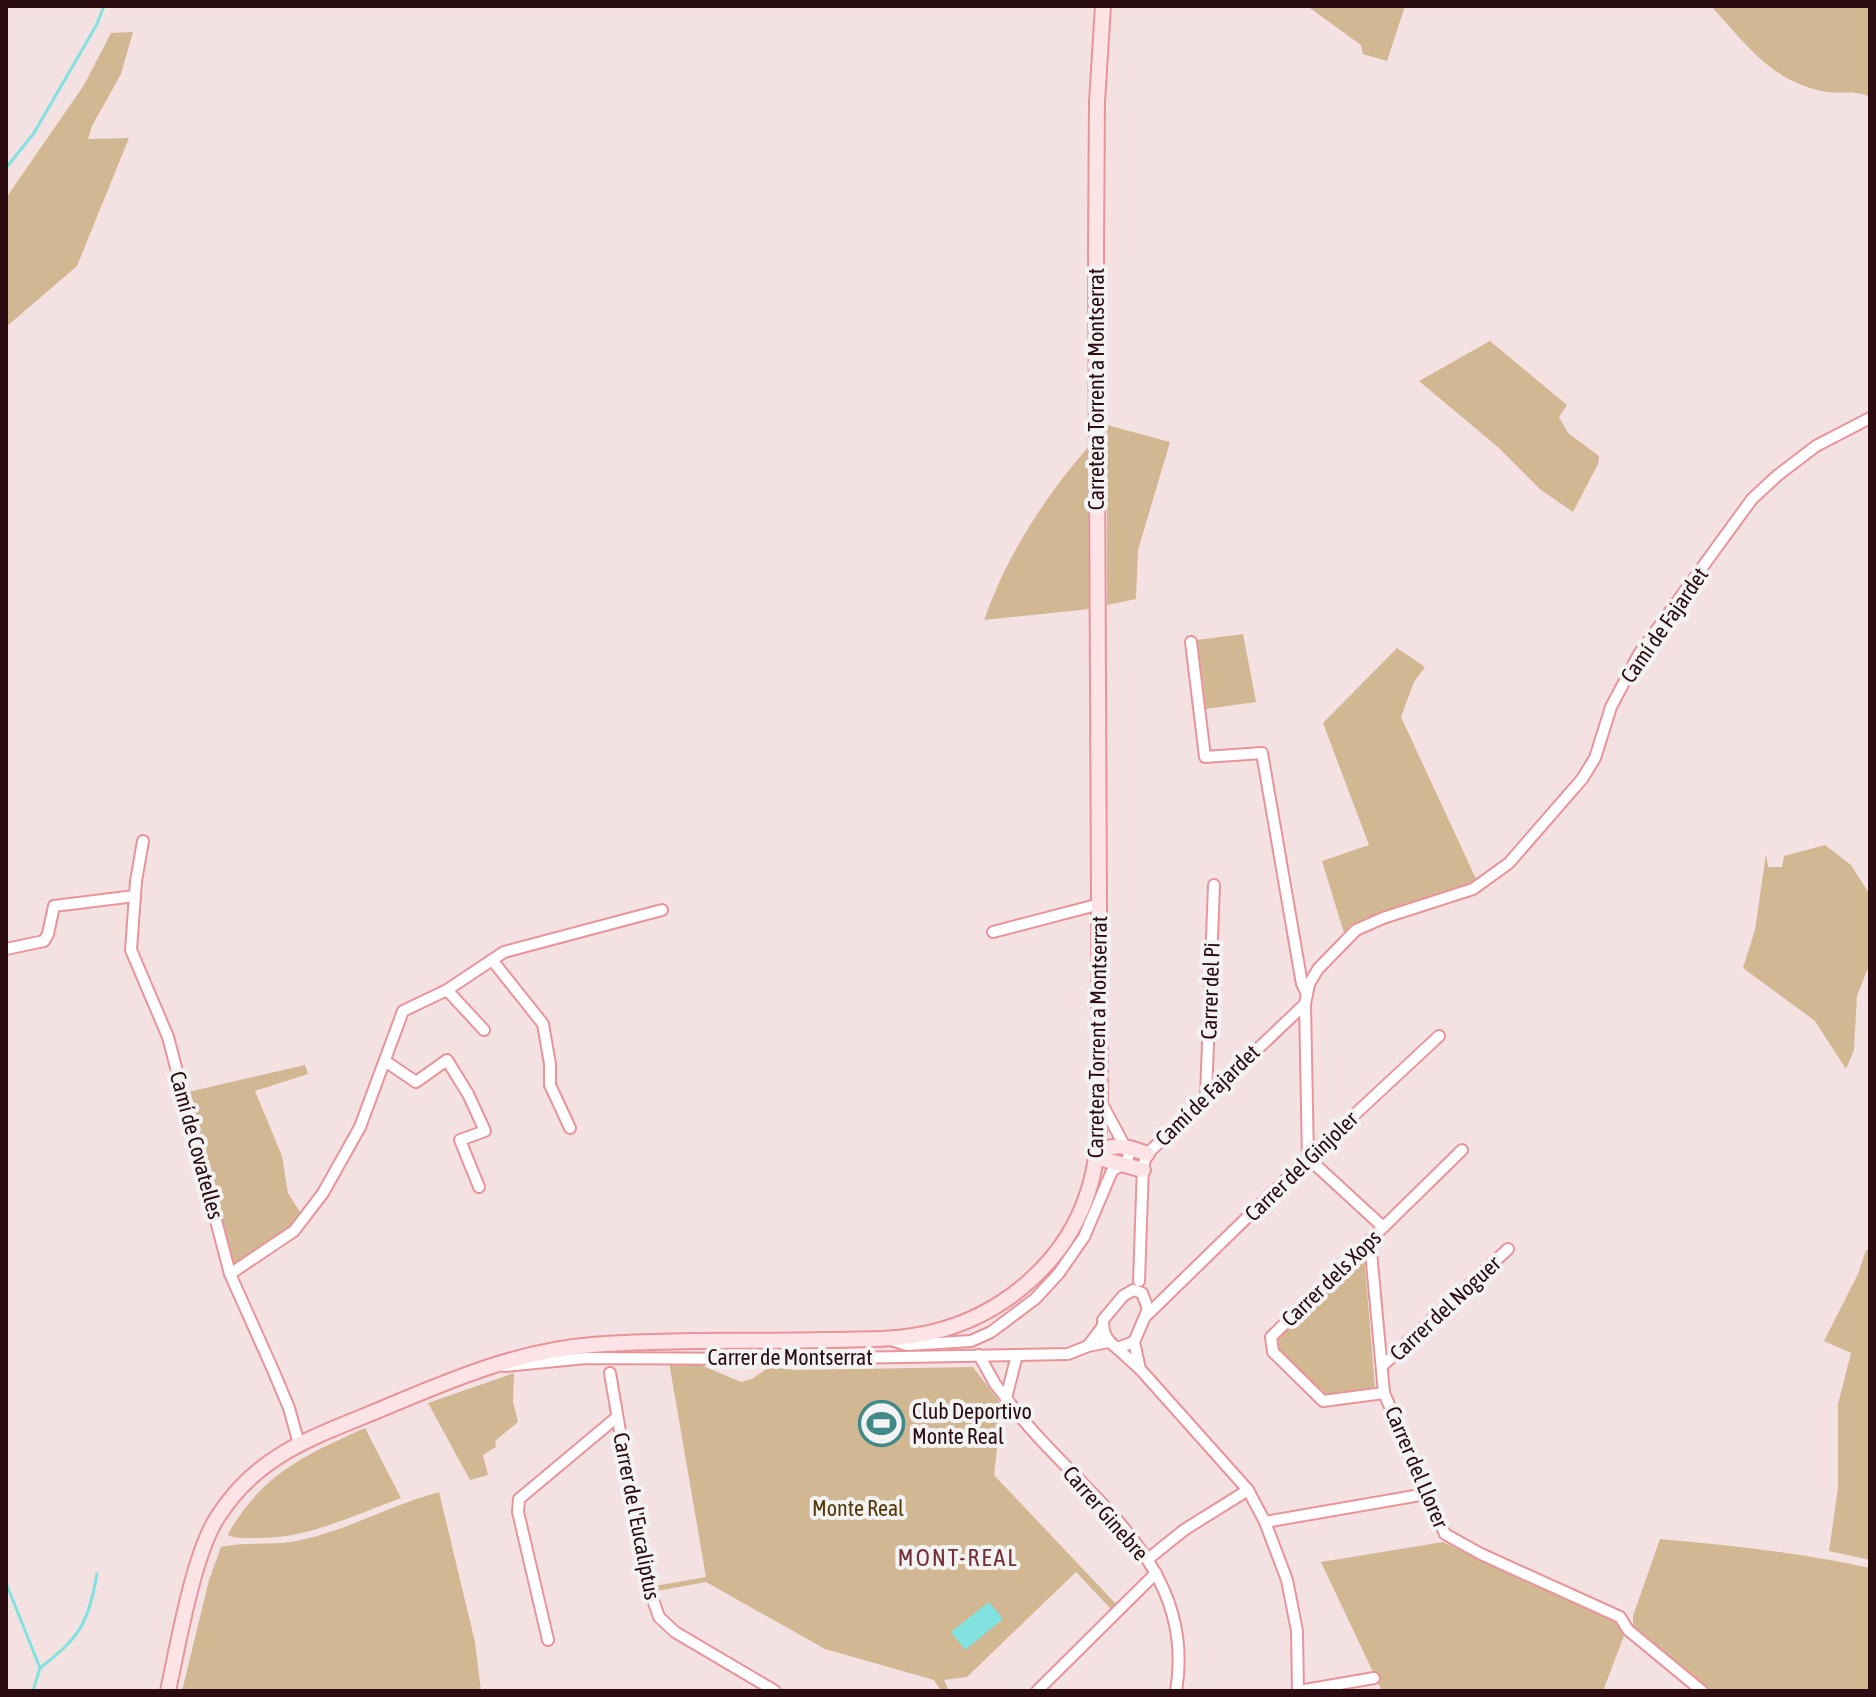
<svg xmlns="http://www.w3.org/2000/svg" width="1876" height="1697" viewBox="0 0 1876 1697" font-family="'Asap Condensed',sans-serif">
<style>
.green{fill:#d2b793}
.water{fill:#81e2e0}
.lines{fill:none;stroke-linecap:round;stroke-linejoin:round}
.stream{stroke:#81e2e0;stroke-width:3}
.street-casing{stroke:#e8949b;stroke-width:14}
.secondary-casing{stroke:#e8949b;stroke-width:18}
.street{stroke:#fff;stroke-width:10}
.secondary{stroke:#fce4e6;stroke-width:14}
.labels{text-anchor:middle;stroke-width:8;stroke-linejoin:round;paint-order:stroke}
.street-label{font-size:22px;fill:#2b0c10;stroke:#f3f3f3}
.poi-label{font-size:22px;fill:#2b0c10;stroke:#f3f3f3;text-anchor:start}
.park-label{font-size:22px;fill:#553806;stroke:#f3f3f3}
.neighbourhood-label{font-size:24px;letter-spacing:2px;fill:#762e38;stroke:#f3f3f3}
</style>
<rect width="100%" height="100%" fill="#f4e1e2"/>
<g class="green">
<path d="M1307,6H1405L1387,61L1363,54L1361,45Z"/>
<path d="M1711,6H1870V97C1854,89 1838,95 1822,91C1770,80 1746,44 1711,6Z"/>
<path d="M133,32L121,74L92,126L88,139L129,138L77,266L6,327V198L84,85L111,33Z"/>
<path d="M1490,341L1567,405L1559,417L1568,433L1599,456L1598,464L1573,512L1541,490L1499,448L1419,381Z"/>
<path d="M1107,425L1170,442L1138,550L1136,599L1107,605Z"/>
<path d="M1089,446L1090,609L984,620C1007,555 1044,498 1089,446Z"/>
<path d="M1243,634L1256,702L1206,709L1197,640Z"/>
<path d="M1397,648L1425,667L1414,682L1401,717L1477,881L1464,888L1378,916L1344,933L1322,861L1369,845L1323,723Z"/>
<path d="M1825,845L1851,865L1870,895V963L1857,996L1854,1050L1846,1069L1815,1021L1743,968L1755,930L1766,854L1768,867H1782L1784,856Z"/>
<path d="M305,1065L308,1074L255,1091L282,1156L288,1193L303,1217L295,1226L231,1266L188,1092Z"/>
<path d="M1866,1250H1870V1560L1829,1551L1838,1488V1404L1851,1353L1824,1341L1858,1274Z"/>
<path d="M1364,1255L1375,1387L1325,1395L1280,1351L1277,1339Z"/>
<path d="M677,1355L741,1382L752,1379L769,1367L795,1370L973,1367L1002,1405L994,1475L1116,1604L1111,1609L1076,1572L967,1677L944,1680L949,1691H941L934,1680L825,1649L706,1582L657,1591L655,1586L706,1577L669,1362Z"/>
<path d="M514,1373L513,1402L518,1422L495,1441L496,1447L483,1455L488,1475L470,1480L428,1403Z"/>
<path d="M365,1428L401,1498C354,1515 312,1537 261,1538C250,1538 239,1539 229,1536L228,1534C262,1474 305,1455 365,1428Z"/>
<path d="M439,1492L475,1642L481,1691H182L209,1580L221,1547C245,1541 272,1546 296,1541C345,1532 390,1505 439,1492Z"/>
<path d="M1660,1539C1730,1545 1801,1553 1870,1568V1691H1708L1633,1630V1616Z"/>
<path d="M1443,1542L1619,1621L1625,1633L1603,1691H1382L1321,1562Z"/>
</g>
<path class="water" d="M989,1602L1003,1619L965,1650L951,1632Z"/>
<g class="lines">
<g class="stream">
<path d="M6,168L34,133L97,24L104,6"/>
<path d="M6,1583L40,1668L33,1691"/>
<path d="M40,1668C80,1637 88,1624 97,1574"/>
</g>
<defs>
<g id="street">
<path d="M1191,642L1205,757L1262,753L1302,984L1307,994"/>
<path d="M143,841L136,881L131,950L168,1037L230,1274L273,1370L289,1408L299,1444"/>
<path d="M993,932L1100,904"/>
<path d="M6,949L44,941L48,934L54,906L135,896"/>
<path d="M492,960L543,1024L550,1064V1085L570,1128"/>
<path d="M447,990L484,1030"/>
<path d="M1305,1004L1308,1158L1383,1227"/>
<path d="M385,1061L416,1082L447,1060L468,1094L485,1131L460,1140L479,1187"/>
<path d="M1206,1096L1214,885"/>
<path d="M1370,1241L1384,1393L1445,1534L1481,1554L1620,1617L1628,1630L1702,1691"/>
<path d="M230,1274L294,1231L323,1193L360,1127L403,1011L447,990L504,952L662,910"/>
<path d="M1139,1281L1143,1166L1147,1154L1305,1004L1309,984L1318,969L1356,930L1383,918L1473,889L1509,863L1582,779L1595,758L1611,707L1639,654L1752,499L1778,475L1816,446L1870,418"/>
<path d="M1133,1290L1142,1293L1148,1309L1134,1342L1117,1348C1106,1340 1103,1334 1103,1320L1123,1296Z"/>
<path d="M1146,1316L1308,1158L1439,1036"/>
<path d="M1103,1326L1088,1346L1108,1342"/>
<path d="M894,1341L907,1345L971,1341L991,1332L1035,1299L1059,1273L1084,1237L1112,1171L1127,1161L1129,1154L1102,1104"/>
<path d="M1117,1348L1140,1369L1134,1342"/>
<path d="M979,1355L995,1384L1006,1398L1017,1355"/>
<path d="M504,1366L586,1358L786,1359L1068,1354L1088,1346"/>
<path d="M1382,1366L1508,1249"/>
<path d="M1140,1369L1248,1490L1265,1522L1287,1580L1297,1631L1298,1691"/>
<path d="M610,1373L645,1577L659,1617L675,1632L775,1691"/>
<path d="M1384,1393L1323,1401L1273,1352L1271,1337L1462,1150"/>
<path d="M1006,1398C1073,1491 1199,1557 1176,1691"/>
<path d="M1265,1522L1426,1494"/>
<path d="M1148,1559L1184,1530L1248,1490"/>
<path d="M548,1640L518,1512L519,1499L617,1417"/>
<path d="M1037,1691L1156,1573"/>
<path d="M1299,1691L1374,1678"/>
</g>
<g id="secondary">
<path d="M1098,1152C1115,1142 1130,1147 1147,1154"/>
<path d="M1098,1152L1106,1160L1143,1170"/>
<path d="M168,1691C178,1645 193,1556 217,1518C254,1459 305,1440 367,1415C439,1385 513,1351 592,1345C668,1339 745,1342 822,1340C859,1339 897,1341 933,1332C1003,1315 1066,1262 1088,1192C1096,1168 1098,1144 1100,1119L1096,250L1097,102L1103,6"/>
</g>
</defs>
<use href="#street" class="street-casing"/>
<use href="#secondary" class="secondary-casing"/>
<use href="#street" class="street"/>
<use href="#secondary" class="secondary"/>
</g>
<defs>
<symbol id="stadium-ring" viewBox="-11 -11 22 22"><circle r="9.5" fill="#f3f3f3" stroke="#418988" stroke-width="1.5"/><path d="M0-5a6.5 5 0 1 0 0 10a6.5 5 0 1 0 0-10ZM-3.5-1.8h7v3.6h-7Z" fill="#418988"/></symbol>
</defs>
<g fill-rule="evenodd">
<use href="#stadium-ring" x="856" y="1398" width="51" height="51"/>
</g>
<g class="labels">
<g class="street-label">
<text transform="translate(1096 389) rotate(-90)" y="8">Carretera Torrent a Montserrat</text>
<text transform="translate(1664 625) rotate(-55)" y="8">Camí de Fajardet</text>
<text transform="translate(1210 991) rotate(-88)" y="8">Carrer del Pi</text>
<text transform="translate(1097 1037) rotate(-89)" y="8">Carretera Torrent a Montserrat</text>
<text transform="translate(1207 1095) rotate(-44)" y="8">Camí de Fajardet</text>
<text transform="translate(197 1145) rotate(75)" y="8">Camí de Covatelles</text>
<text transform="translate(1301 1166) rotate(-44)" y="8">Carrer del Ginjoler</text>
<text transform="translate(1331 1278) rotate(-44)" y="8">Carrer dels Xops</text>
<text transform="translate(1445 1308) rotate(-43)" y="8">Carrer del Noguer</text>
<text x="790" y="1365">Carrer de Montserrat</text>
<text transform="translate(1417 1467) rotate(67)" y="8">Carrer del Llorer</text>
<text transform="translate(1106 1513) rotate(49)" y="8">Carrer Ginebre</text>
<text transform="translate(637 1516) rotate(79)" y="8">Carrer de l'Eucaliptus</text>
</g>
<g class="poi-label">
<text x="912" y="1419">Club Deportivo<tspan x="912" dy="25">Monte Real</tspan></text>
</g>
<g class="park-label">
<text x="858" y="1516">Monte Real</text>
</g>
<g class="neighbourhood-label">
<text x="958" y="1566">MONT-REAL</text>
</g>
</g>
<rect width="1876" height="1697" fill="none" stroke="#2b0c10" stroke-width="16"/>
</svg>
